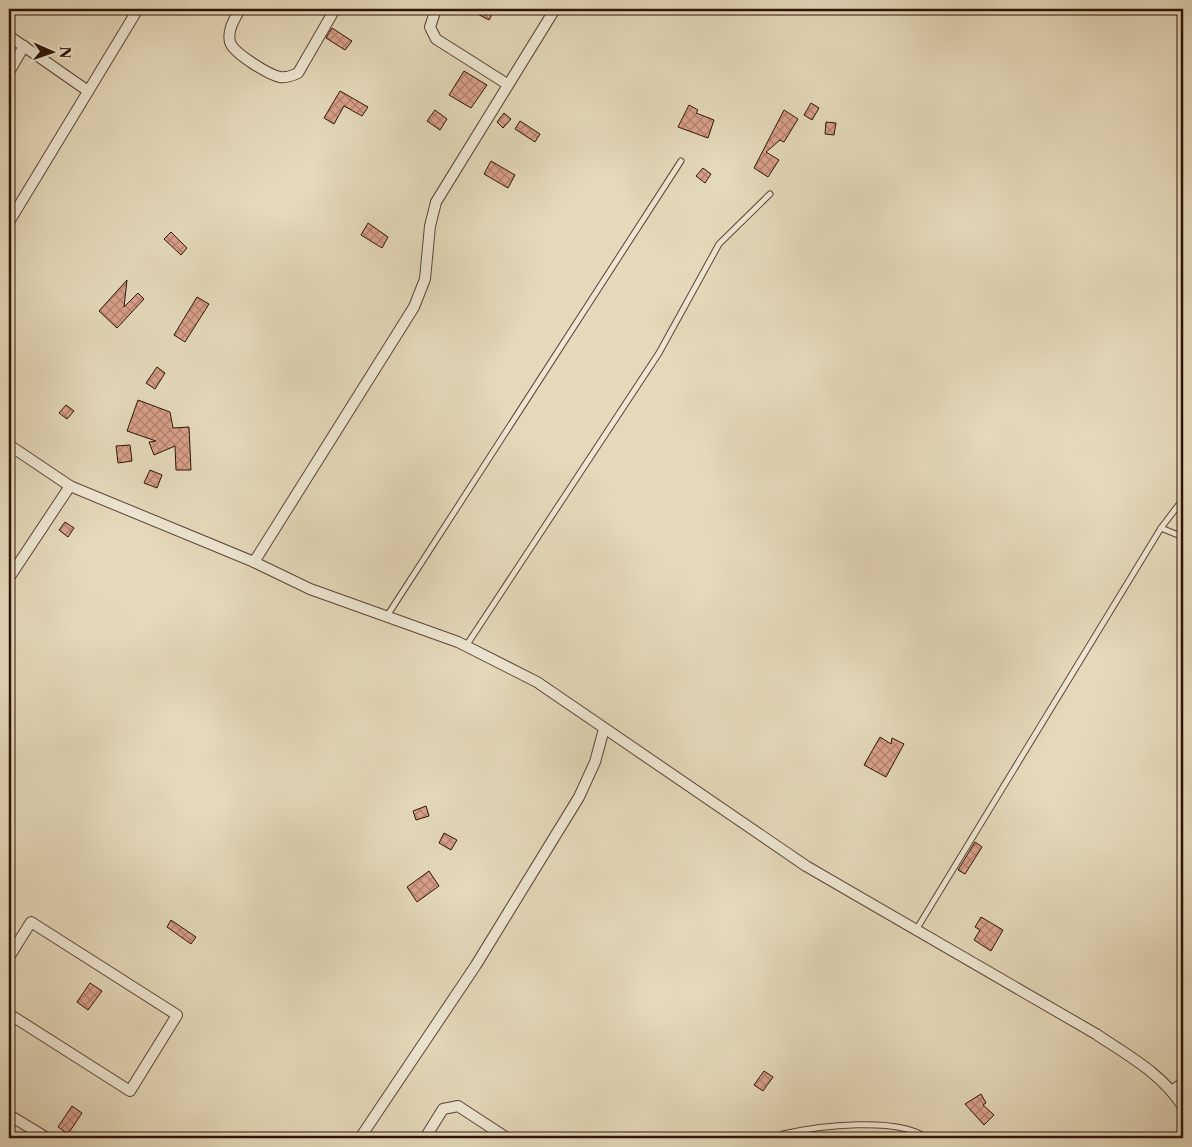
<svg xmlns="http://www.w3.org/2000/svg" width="1192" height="1147" viewBox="0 0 1192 1147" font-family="'Libre Caslon Text',serif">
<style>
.building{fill:url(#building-cross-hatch);stroke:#2e1308}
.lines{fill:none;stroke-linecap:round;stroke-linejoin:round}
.service-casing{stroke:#5c4434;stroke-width:7}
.minor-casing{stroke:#5c4434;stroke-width:12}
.service{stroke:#ede6d2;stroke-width:5}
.minor{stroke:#ede6d2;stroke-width:10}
</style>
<defs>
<pattern id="building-cross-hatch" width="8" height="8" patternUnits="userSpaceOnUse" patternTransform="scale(1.25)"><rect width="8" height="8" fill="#d9a089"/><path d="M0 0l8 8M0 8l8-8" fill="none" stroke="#b0816e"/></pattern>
</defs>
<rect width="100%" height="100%" fill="#e4d9ba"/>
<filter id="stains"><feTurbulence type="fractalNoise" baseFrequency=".004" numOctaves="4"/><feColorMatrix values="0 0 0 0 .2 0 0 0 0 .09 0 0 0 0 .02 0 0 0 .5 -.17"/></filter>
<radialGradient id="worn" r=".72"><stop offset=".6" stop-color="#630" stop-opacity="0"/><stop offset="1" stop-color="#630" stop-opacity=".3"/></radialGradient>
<g class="building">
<path d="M468,9H495L489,20Z"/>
<path d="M332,28L352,41L345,50L326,38Z"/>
<path d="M464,71L487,85L471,108L449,95Z"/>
<path d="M340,91L368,107L362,116L344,106L334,124L324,118Z"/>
<path d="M811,103L819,108L812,120L804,115Z"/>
<path d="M689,105L698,110L696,113L714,120L708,138L678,127Z"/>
<path d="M435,110L447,119L440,130L427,121Z"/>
<path d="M784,110L798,119L784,142L780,140L766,152L779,160L768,177L754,168Z"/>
<path d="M504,113L511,119L503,128L497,122Z"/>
<path d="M520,121L540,134L535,142L515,129Z"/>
<path d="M826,122L836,123L834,135L825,134Z"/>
<path d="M491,161L515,175L508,188L484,174Z"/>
<path d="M703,168L711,174L705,183L696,176Z"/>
<path d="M368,223L388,237L382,248L361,235Z"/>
<path d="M171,232L187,248L181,255L164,239Z"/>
<path d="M127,280L124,307L138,293L144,299L117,328L99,311Z"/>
<path d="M197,297L209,304L185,342L174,335Z"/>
<path d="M157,367L165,373L155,389L146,383Z"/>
<path d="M138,400L170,412L173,428L189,427L191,470H176L175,446L154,455L149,442L156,441L127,431Z"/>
<path d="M66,405L74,411L67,419L59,413Z"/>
<path d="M130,445L132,461L118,463L116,446Z"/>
<path d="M150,470L162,475L157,488L144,483Z"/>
<path d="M65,522L74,528L68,537L59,530Z"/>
<path d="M880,737L891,744L892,738L904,744L886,777L864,765Z"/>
<path d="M426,806L429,816L416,820L413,811Z"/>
<path d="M444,833L457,840L451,850L439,843Z"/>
<path d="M975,842L982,847L965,874L958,870Z"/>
<path d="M429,871L439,886L417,902L407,887Z"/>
<path d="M981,917L1003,930L991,951L974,940L980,930L975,927Z"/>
<path d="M171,920L196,937L191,944L167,927Z"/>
<path d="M90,983L102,991L88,1010L77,1002Z"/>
<path d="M764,1071L773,1077L763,1091L754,1085Z"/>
<path d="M981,1094L986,1103L983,1105L994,1115L984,1125L965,1104Z"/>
<path d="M72,1106L82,1113L68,1134L58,1127Z"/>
</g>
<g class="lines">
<defs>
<g id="service">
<path d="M1161,528L1183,499"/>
<path d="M387,616L681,161"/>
<path d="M466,646L659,353L719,244L770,194"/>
<path d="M916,930L1161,528L1183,537"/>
<path d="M783,1134C818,1126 898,1116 927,1138"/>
</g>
<g id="minor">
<path d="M240,9C235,18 227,30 230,42C233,53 269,75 280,77C287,78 292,76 298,73L335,9"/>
<path d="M436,9L430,27L436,39L507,84"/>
<path d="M9,36L88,91"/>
<path d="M9,72L24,46"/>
<path d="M9,222L138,9"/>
<path d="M9,445L70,486L254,562L310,589L458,642L537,682L806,866L1096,1034C1127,1055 1163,1074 1183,1107"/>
<path d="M254,562L414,307L425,279L430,226L436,202L555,9"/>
<path d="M9,578L70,486"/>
<path d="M9,957L31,922L177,1015L130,1091L9,1014"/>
<path d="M1173,1090L1183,1083"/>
<path d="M9,1115L47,1138"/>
<path d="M360,1138L476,965L579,797L595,762L604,729"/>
<path d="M425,1138L443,1109L458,1106L507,1138"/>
</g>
</defs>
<use href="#service" class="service-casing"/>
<use href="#minor" class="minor-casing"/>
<use href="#service" class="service"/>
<use href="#minor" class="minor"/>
</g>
<rect width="1192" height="1147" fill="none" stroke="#e4d9ba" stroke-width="30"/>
<rect x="10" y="10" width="1172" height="1127" fill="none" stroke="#2e1308" stroke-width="2.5"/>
<rect x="15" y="15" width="1162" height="1117" fill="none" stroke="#2e1308"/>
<g transform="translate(52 52) rotate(92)" stroke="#ede6d2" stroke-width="4" paint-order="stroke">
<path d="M0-4L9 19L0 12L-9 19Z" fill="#2e1308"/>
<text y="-8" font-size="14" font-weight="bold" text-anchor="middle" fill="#2e1308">N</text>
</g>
<rect width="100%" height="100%" filter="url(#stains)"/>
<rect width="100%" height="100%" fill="url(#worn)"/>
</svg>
